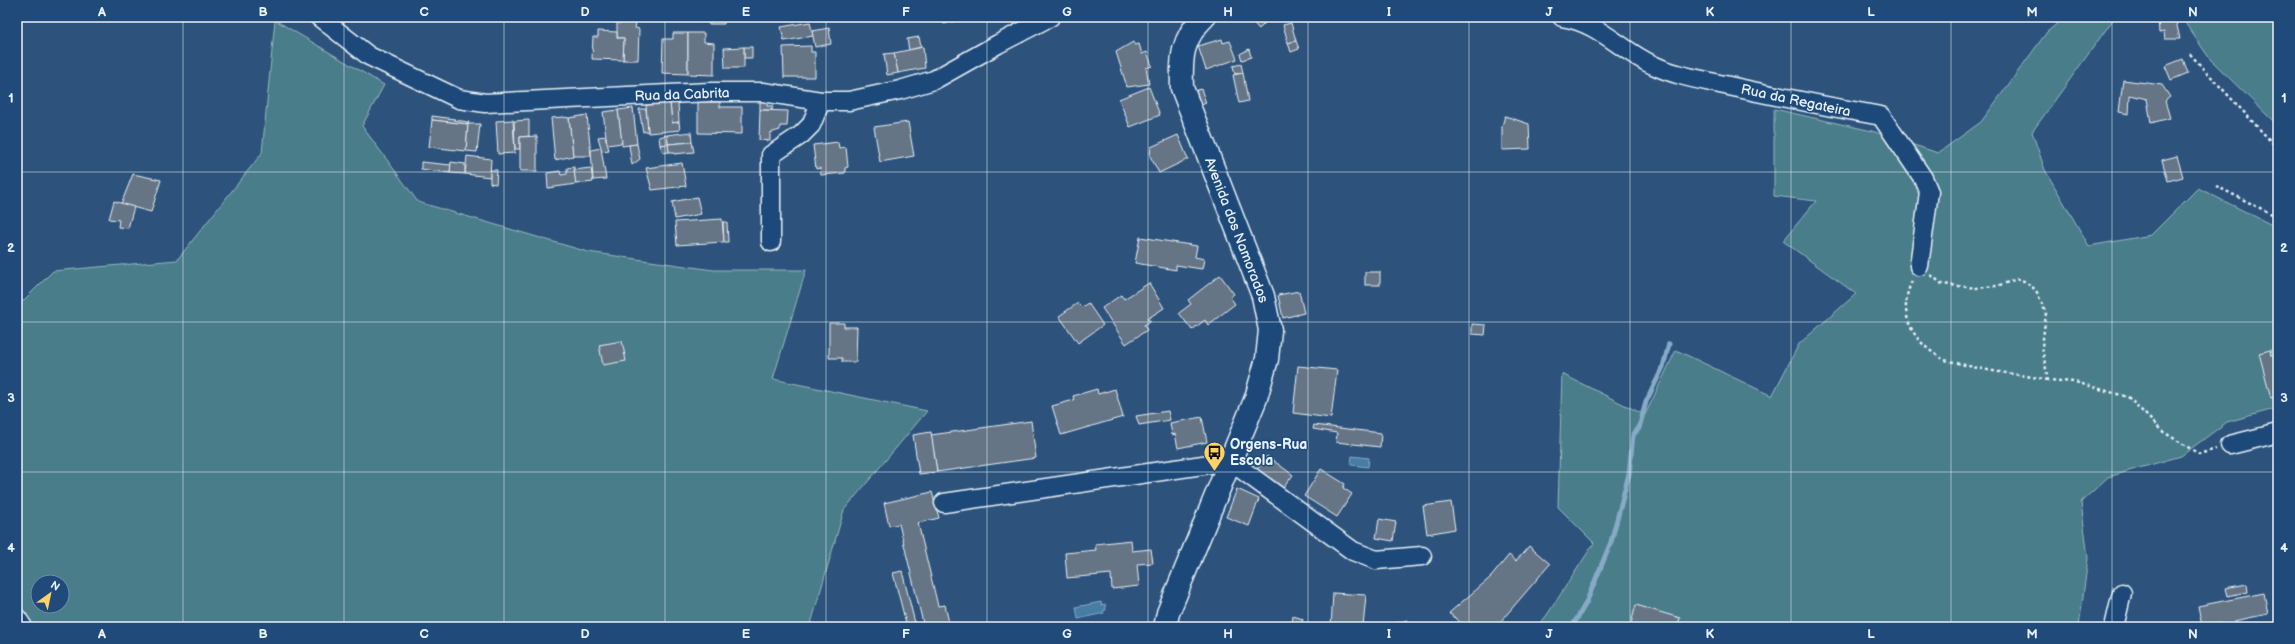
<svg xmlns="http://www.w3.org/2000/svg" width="2295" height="644" viewBox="0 0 2295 644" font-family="'Balsamiq Sans',sans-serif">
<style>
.green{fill:#4a7d8a;stroke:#99b7c1;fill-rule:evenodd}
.water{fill:#477ba5;stroke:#87aac6}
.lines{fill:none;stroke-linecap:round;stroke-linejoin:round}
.stream{stroke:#87aac6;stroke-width:5}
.building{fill:#667586;stroke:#e8f1f8}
.street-casing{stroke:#e8f1f8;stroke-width:21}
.secondary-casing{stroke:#e8f1f8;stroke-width:25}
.path{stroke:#e8f1f8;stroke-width:2.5;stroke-dasharray:3 3;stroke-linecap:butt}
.street{stroke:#1f4a7a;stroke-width:18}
.secondary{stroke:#1f4a7a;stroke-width:22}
.grid{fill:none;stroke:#e8f1f8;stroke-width:1;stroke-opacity:0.55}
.labels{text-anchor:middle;stroke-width:3;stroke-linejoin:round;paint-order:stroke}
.street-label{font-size:14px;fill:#e8f1f8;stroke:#1f4a7a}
.poi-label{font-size:14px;font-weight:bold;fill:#e8f1f8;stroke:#1f4a7a;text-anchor:start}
.neatline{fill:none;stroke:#e8f1f8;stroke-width:1.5}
.grid-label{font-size:13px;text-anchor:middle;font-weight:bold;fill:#e8f1f8}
</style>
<rect width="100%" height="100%" fill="#2d537c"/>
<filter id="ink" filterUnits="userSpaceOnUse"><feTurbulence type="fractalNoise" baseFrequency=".025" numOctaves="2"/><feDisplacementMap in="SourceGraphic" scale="8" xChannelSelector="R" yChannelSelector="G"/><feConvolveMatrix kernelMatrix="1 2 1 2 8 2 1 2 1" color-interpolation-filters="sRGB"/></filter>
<g filter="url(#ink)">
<g class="green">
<path d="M2065,17H2115L2032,132L2045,170L2089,246L2151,235L2198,188L2278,228V408L2227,422L2181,456L2108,477L2081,502L2088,558L2079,627H1537L1547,615L1594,543L1558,507L1562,374L1645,415L1676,350L1772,396L1799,344L1856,294L1783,241L1816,201L1774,196V109L1872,131L1938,153L1981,122L2047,32Z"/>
<path d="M2181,17H2278V120L2274,122L2210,59Z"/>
<path d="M275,20L384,85L362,126L418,202L588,252L713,270H806L773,379L927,411L844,510L810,627H17V307L53,271L177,260L262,153ZM38,582H62V606H38Z"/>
</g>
<g class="water">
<path d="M1352,456L1369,458L1368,467L1351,465Z"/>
<path d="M1101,602L1102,605L1105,604L1106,610L1103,611L1104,613L1078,619L1076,607Z"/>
</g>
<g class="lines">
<path class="stream" d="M1572,627L1586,603L1611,542L1629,474L1633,435L1639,428L1646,402L1663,367L1669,344"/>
</g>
<g class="building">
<path d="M709,17H724V24H708Z"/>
<path d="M942,17H971L944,24Z"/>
<path d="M1248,17H1271L1259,29Z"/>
<path d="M2158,17H2175L2180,39H2165L2164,32L2159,33Z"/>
<path d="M810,22L813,36L784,41L781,27Z"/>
<path d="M617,23H636L635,28L639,29L638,60H623L624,38H617Z"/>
<path d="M1291,23L1296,41L1288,43L1283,25Z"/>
<path d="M829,28L831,44L815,47L812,31Z"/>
<path d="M598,31L617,32V38H624L623,60L592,59L593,37H598Z"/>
<path d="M673,33H688V74L662,73L663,39H673Z"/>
<path d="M688,33H704V42L714,43V75L688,74Z"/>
<path d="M919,37L921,47L909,50L907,39Z"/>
<path d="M1222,39L1223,43L1230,41L1237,59L1206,70L1198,46Z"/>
<path d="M1296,41L1299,49L1291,52L1288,43Z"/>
<path d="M1133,42L1135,45L1139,44L1142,54L1147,52L1152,66L1146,68L1149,84L1127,87L1116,52Z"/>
<path d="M811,46V52H815V77H784L783,47Z"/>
<rect x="744" y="47" width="8" height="11"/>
<path d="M744,47V68H725L724,48Z"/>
<path d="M923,47L925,68L898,73L894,53Z"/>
<path d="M1249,49L1251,57L1242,60L1240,54Z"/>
<path d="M894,53L898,73L887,75L884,54Z"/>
<path d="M2183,59L2188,73L2171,80L2165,66Z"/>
<path d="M1241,64L1243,73L1235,74L1233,66Z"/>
<path d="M1243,73L1248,101L1239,103L1233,75Z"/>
<path d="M2123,80L2162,85L2170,97L2165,101L2170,118L2151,123L2147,99L2130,95L2129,114L2119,112Z"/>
<path d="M1149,87L1160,115L1130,127L1119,99Z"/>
<path d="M1201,89L1206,103L1199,106L1195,91Z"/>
<path d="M760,101H767V106H773L772,110H760Z"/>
<path d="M678,102L679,122L672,123L670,103Z"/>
<path d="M698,102H720V107H742V134L698,133Z"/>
<path d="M670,103L672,123L679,122L680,130L648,133L646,105Z"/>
<path d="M633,108L637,144L622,146L618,110Z"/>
<path d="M639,109H646L648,131L643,132Z"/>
<path d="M618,110L622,143L607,145L603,112Z"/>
<path d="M760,110L788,111L787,126H780V130L770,133V141L759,140Z"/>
<path d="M587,115L591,156H573L569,118Z"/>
<path d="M432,116L455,119L454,120L469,122L468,124L432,120Z"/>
<path d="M1505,116L1529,124L1530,149L1502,150V126Z"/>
<path d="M563,117L569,118L573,156L555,160L551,118Z"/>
<path d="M432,120L468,124L466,151L429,147Z"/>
<path d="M529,120V136L520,137V149H515L514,121Z"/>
<path d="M496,121L513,120L515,153L498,154Z"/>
<path d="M908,122L914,156L880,162L874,127Z"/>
<path d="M468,124H480L477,152L466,151Z"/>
<path d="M691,132L692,142L668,144L667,135Z"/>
<path d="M667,135L668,144L660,145L659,137Z"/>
<path d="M1178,135L1188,159L1159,173L1150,156L1151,147Z"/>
<path d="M537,136V171H520V137Z"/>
<path d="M605,136L609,150L602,151L598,137Z"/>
<path d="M692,142L694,152L674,154V152H669L668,144Z"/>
<path d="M838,142L839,148L846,147L848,167L845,168V173L821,175L820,168L816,169L813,145Z"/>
<path d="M637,144L640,159L632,165L629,145Z"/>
<path d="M668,144L669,152L663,153L660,145Z"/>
<path d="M601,148L606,179L593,180L591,150Z"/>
<path d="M467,156L491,159L490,177L465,174Z"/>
<path d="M2177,156L2183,177L2168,181L2162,160Z"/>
<path d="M421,162L451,165L450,173L421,169Z"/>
<path d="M451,162L465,164V174L450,173Z"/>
<path d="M682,163L686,186L652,190L646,168Z"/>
<path d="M574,167L576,184L548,188L547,173L560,171L561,175L567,174V168Z"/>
<path d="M591,168L593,182L576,184L574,170Z"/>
<path d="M490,170H497L496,184L490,183Z"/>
<path d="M133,174L161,180L151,212L121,204Z"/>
<path d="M697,197L701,214L675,219L672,202Z"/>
<path d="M114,201L134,207L128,228L118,227L119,220L109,219Z"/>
<path d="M722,219L724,242L677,245L675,222Z"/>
<path d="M723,222H727L728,242H724Z"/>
<path d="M1140,237L1197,246L1195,257L1204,259L1202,269L1176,265V270L1135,263Z"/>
<rect x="1365" y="272" width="15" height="13"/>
<path d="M1220,275L1234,294L1230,297L1235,304L1208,325L1205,320L1192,330L1179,313L1191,304L1188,300Z"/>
<path d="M1149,283L1164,308L1147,319L1151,321L1144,325L1147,330L1126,344L1102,308L1121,295L1124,299Z"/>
<path d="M1299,291L1304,313L1283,318L1278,295Z"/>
<path d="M1078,303L1082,307L1088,303L1103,325L1078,343L1059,316Z"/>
<path d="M829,323H844V327H857L856,362H842V358H829Z"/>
<path d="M1472,324L1486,325L1485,335L1472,334Z"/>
<path d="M622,341L626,361L603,365L599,345Z"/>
<path d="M2270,350L2271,356L2278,354V397L2271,398L2259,353Z"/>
<path d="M1298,366L1337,370L1331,418L1293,413Z"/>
<path d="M1097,389L1098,394L1115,389L1123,417L1061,435L1052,406L1074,400L1073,396Z"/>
<path d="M1168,411L1170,420L1139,425L1136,416Z"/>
<path d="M1202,417L1207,442L1178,448L1175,434L1172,435L1170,423Z"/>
<path d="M1031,421L1036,458L937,472L931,435Z"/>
<path d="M1314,425L1381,433L1380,447L1336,442L1337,433L1313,429Z"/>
<path d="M931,432L937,472L919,474L913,435Z"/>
<path d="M1267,456L1293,475L1281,491L1255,472Z"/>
<path d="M1321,469L1345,484L1343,488L1352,494L1337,517L1304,496Z"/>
<path d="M1237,489L1259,499L1249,526L1226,517Z"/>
<path d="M932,492L939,518L918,523L938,606L945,605L950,627H924L899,524L889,526L884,503Z"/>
<path d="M1451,502L1455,529L1427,534L1423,506Z"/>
<path d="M1379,519L1396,522L1393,541L1376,538Z"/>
<path d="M1131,540L1132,551L1151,549L1153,563L1137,564L1139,586L1112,589L1111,574L1067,578L1065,553L1096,550L1095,544Z"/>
<path d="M1529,546L1550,564L1496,627H1456L1459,621L1449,613L1491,577L1509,555L1516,561Z"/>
<path d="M902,571L916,627H907L893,573Z"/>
<path d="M2247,584L2248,592L2227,596L2225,588Z"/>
<path d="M1333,593L1366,595L1363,627H1331Z"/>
<path d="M2264,593L2268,614L2234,621L2235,627H2221L2220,623L2202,626L2198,606Z"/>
<path d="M1636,605L1680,618L1677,627H1630Z"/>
<path d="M1293,616L1303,619L1301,627H1287V623L1292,624Z"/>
<path d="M1407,620L1409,627H1384Z"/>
</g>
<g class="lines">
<defs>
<g id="street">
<path d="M319,17L369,56L459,99L485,103L710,92H763L821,101H849L900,90L934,80L998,44L1050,17"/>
<path d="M1562,17C1599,22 1621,51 1653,65C1676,76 1703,80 1729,86C1779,97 1830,107 1881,116L1923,178L1929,192L1919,266"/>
<path d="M771,242V155L801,135L811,125L821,101"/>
<path d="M2230,445L2278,433"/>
<path d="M944,503L1230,461L1353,551L1376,560L1422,556"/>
<path d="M17,618L23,627"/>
<path d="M2114,627L2122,593"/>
</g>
<path id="secondary" d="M1165,627L1168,613L1256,398L1267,359L1270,330L1263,296L1182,88C1181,59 1181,39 1204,17"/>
</defs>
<use href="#street" class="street-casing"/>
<use href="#secondary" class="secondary-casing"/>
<g class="path">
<path d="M2190,54L2278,149"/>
<path d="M2216,186L2278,217"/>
<path d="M1931,275L1942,284L1975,288L1997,286L2017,279L2024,281L2036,290L2046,313L2042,347L2048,380L2075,382L2128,397L2162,431L2199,454L2216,449"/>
<path d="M1912,281C1897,313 1911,340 1941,358C1946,361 1955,362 1961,364C1990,372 2019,374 2048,380"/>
</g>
<use href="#street" class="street"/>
<use href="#secondary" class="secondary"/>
</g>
</g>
<path class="grid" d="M183,17V627M344,17V627M504,17V627M665,17V627M826,17V627M987,17V627M1148,17V627M1308,17V627M1469,17V627M1630,17V627M1791,17V627M1951,17V627M2112,17V627M17,172H2278M17,322H2278M17,472H2278"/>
<defs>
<symbol id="bus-pin" viewBox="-11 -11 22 30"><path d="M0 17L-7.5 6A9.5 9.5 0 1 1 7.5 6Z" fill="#ffd166" stroke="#1f4a7a"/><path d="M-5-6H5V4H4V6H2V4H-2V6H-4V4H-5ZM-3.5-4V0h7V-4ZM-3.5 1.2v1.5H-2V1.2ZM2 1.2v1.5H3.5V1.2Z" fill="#111"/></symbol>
</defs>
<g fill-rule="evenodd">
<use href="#bus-pin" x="1202" y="440" width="25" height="34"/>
</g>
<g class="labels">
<g class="street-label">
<text transform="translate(682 94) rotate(-2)" y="5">Rua da Cabrita</text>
<text transform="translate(1796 100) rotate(12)" y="5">Rua da Regateira</text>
<text transform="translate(1237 230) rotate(69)" y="5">Avenida dos Namorados</text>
</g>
<g class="poi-label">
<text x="1230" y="449">Orgens-Rua<tspan x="1230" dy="16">Escola</tspan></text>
</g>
</g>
<rect width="2295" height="644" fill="none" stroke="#1f4a7a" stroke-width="44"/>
<g transform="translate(50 594) rotate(33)"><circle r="19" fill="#1f4a7a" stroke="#6f8dac"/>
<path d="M0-3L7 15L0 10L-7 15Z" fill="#ffd166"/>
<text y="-6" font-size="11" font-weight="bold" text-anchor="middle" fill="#e8f1f8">N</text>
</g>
<rect x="22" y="22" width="2251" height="600" class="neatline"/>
<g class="grid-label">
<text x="102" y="16">A</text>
<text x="263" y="16">B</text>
<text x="424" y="16">C</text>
<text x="585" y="16">D</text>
<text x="746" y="16">E</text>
<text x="906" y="16">F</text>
<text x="1067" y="16">G</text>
<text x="1228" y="16">H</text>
<text x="1389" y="16">I</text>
<text x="1549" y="16">J</text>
<text x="1710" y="16">K</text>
<text x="1871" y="16">L</text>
<text x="2032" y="16">M</text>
<text x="2193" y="16">N</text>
<text x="11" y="102">1</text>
<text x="2284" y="102">1</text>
<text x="11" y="252">2</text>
<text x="2284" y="252">2</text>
<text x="11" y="402">3</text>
<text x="2284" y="402">3</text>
<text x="11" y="552">4</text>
<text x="2284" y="552">4</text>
<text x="102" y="638">A</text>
<text x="263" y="638">B</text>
<text x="424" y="638">C</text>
<text x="585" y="638">D</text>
<text x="746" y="638">E</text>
<text x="906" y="638">F</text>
<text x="1067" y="638">G</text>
<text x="1228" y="638">H</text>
<text x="1389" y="638">I</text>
<text x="1549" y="638">J</text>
<text x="1710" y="638">K</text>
<text x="1871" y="638">L</text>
<text x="2032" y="638">M</text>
<text x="2193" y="638">N</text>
</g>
</svg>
